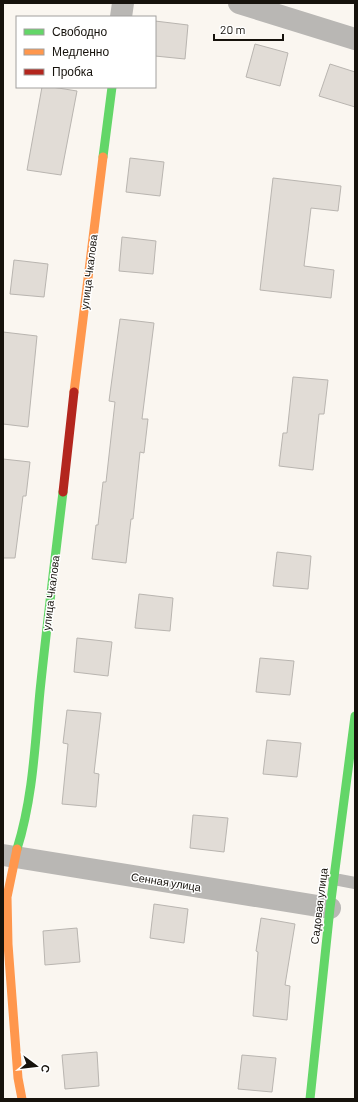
<svg xmlns="http://www.w3.org/2000/svg" width="358" height="1102" viewBox="0 0 358 1102" font-family="Barlow,sans-serif">
<style>
.building{fill:#e1dcd6;stroke:#b9b5b0}
.lines{fill:none;stroke-linecap:round;stroke-linejoin:round}
.lane{stroke:#b9b7b4;stroke-width:12}
.street{stroke:#b9b7b4;stroke-width:22}
.fast{stroke:#63d668;stroke-width:9}
.slow{stroke:#ff974d;stroke-width:9}
.jam{stroke:#b3261e;stroke-width:9}
.labels{text-anchor:middle;stroke-width:3;stroke-linejoin:round;paint-order:stroke}
.street-label{font-size:11px;fill:#16120c;stroke:#fff}
</style>
<rect width="100%" height="100%" fill="#faf6f0"/>
<g class="building">
<path d="M155,21L188,25L185,59L155,56Z"/>
<path d="M255,44L288,53L280,86L246,77Z"/>
<path d="M330,64L355,72V107L319,96Z"/>
<path d="M42,87H52L77,91L61,175L27,170Z"/>
<path d="M130,158L164,162L160,196L126,192Z"/>
<path d="M273,178L341,186L338,211L311,208L304,266L334,270L331,298L260,290Z"/>
<path d="M122,237L156,241L153,274L119,271Z"/>
<path d="M14,260L48,264L44,297L10,294Z"/>
<path d="M120,319L154,323L142,419H148L144,453L140,452L133,519H131L126,563L92,559L96,525H98L103,482H106L115,402L109,401Z"/>
<path d="M3,332L37,336L28,427L3,424Z"/>
<path d="M293,377L328,380L324,414H319L313,470L279,466L283,433H287Z"/>
<path d="M3,459L30,462L26,496H23L15,558H3Z"/>
<path d="M277,552L311,556L308,589L273,586Z"/>
<path d="M139,594L173,598L170,631L135,628Z"/>
<path d="M77,638L112,642L108,676L74,672Z"/>
<path d="M260,658L294,661L290,695L256,692Z"/>
<path d="M67,710L101,713L94,773L99,774L96,807L62,804L68,744L63,743Z"/>
<path d="M267,740L301,743L297,777L263,774Z"/>
<path d="M193,815L228,818L224,852L190,848Z"/>
<path d="M154,904L188,909L184,943L150,938Z"/>
<path d="M261,918L295,924L285,985L290,986L287,1020L253,1016L258,952L256,951Z"/>
<path d="M77,928L80,962L45,965L43,931Z"/>
<path d="M97,1052L99,1086L65,1089L62,1055Z"/>
<path d="M242,1055L276,1058L272,1092L238,1089Z"/>
</g>
<g class="lines">
<path class="lane" d="M334,879L355,883"/>
<g class="street">
<path d="M239,3L355,39"/>
<path d="M121,17L123,3"/>
<path d="M3,855L330,908"/>
</g>
<g class="fast">
<path d="M103,157L112,87"/>
<path d="M17,849C33,798 35,744 40,691C47,624 55,558 63,492"/>
<path d="M310,1099L330,908L355,716"/>
</g>
<g class="slow">
<path d="M74,392L103,157"/>
<path d="M17,849L7,897L8,944L18,1078L22,1099"/>
</g>
<path class="jam" d="M63,492L74,392"/>
</g>
<g class="labels">
<g class="street-label">
<text transform="translate(89 272) rotate(-83)" y="4">улица Чкалова</text>
<text transform="translate(51 593) rotate(-83)" y="4">улица Чкалова</text>
<text transform="translate(166 882) rotate(9)" y="4">Сенная улица</text>
<text transform="translate(319 906) rotate(-83)" y="4">Садовая улица</text>
</g>
</g>
<rect width="358" height="1102" fill="none" stroke="#16120c" stroke-width="8"/>
<rect x="16" y="16" width="140" height="72" fill="#ffffff" stroke="#a2a09e"/>
<rect x="24" y="29" width="20" height="6" fill="#63d668" stroke="#a2a09e"/>
<text x="52" y="36" font-size="12" fill="#16120c">Свободно</text>
<rect x="24" y="49" width="20" height="6" fill="#ff974d" stroke="#a2a09e"/>
<text x="52" y="56" font-size="12" fill="#16120c">Медленно</text>
<rect x="24" y="69" width="20" height="6" fill="#b3261e" stroke="#a2a09e"/>
<text x="52" y="76" font-size="12" fill="#16120c">Пробка</text>
<g transform="translate(36 1066) rotate(105)" stroke="#ffffff" stroke-width="3" paint-order="stroke">
<path d="M0-3L7 15L0 10L-7 15Z" fill="#16120c"/>
<text y="-6" font-size="11" font-weight="bold" text-anchor="middle" fill="#16120c">С</text>
</g>
<path d="M214 34v6h69v-6" fill="none" stroke="#16120c" stroke-width="2"/>
<text x="220" y="34" font-size="12" fill="#16120c" stroke="#ffffff" stroke-width="3" paint-order="stroke">20 m</text>
</svg>
